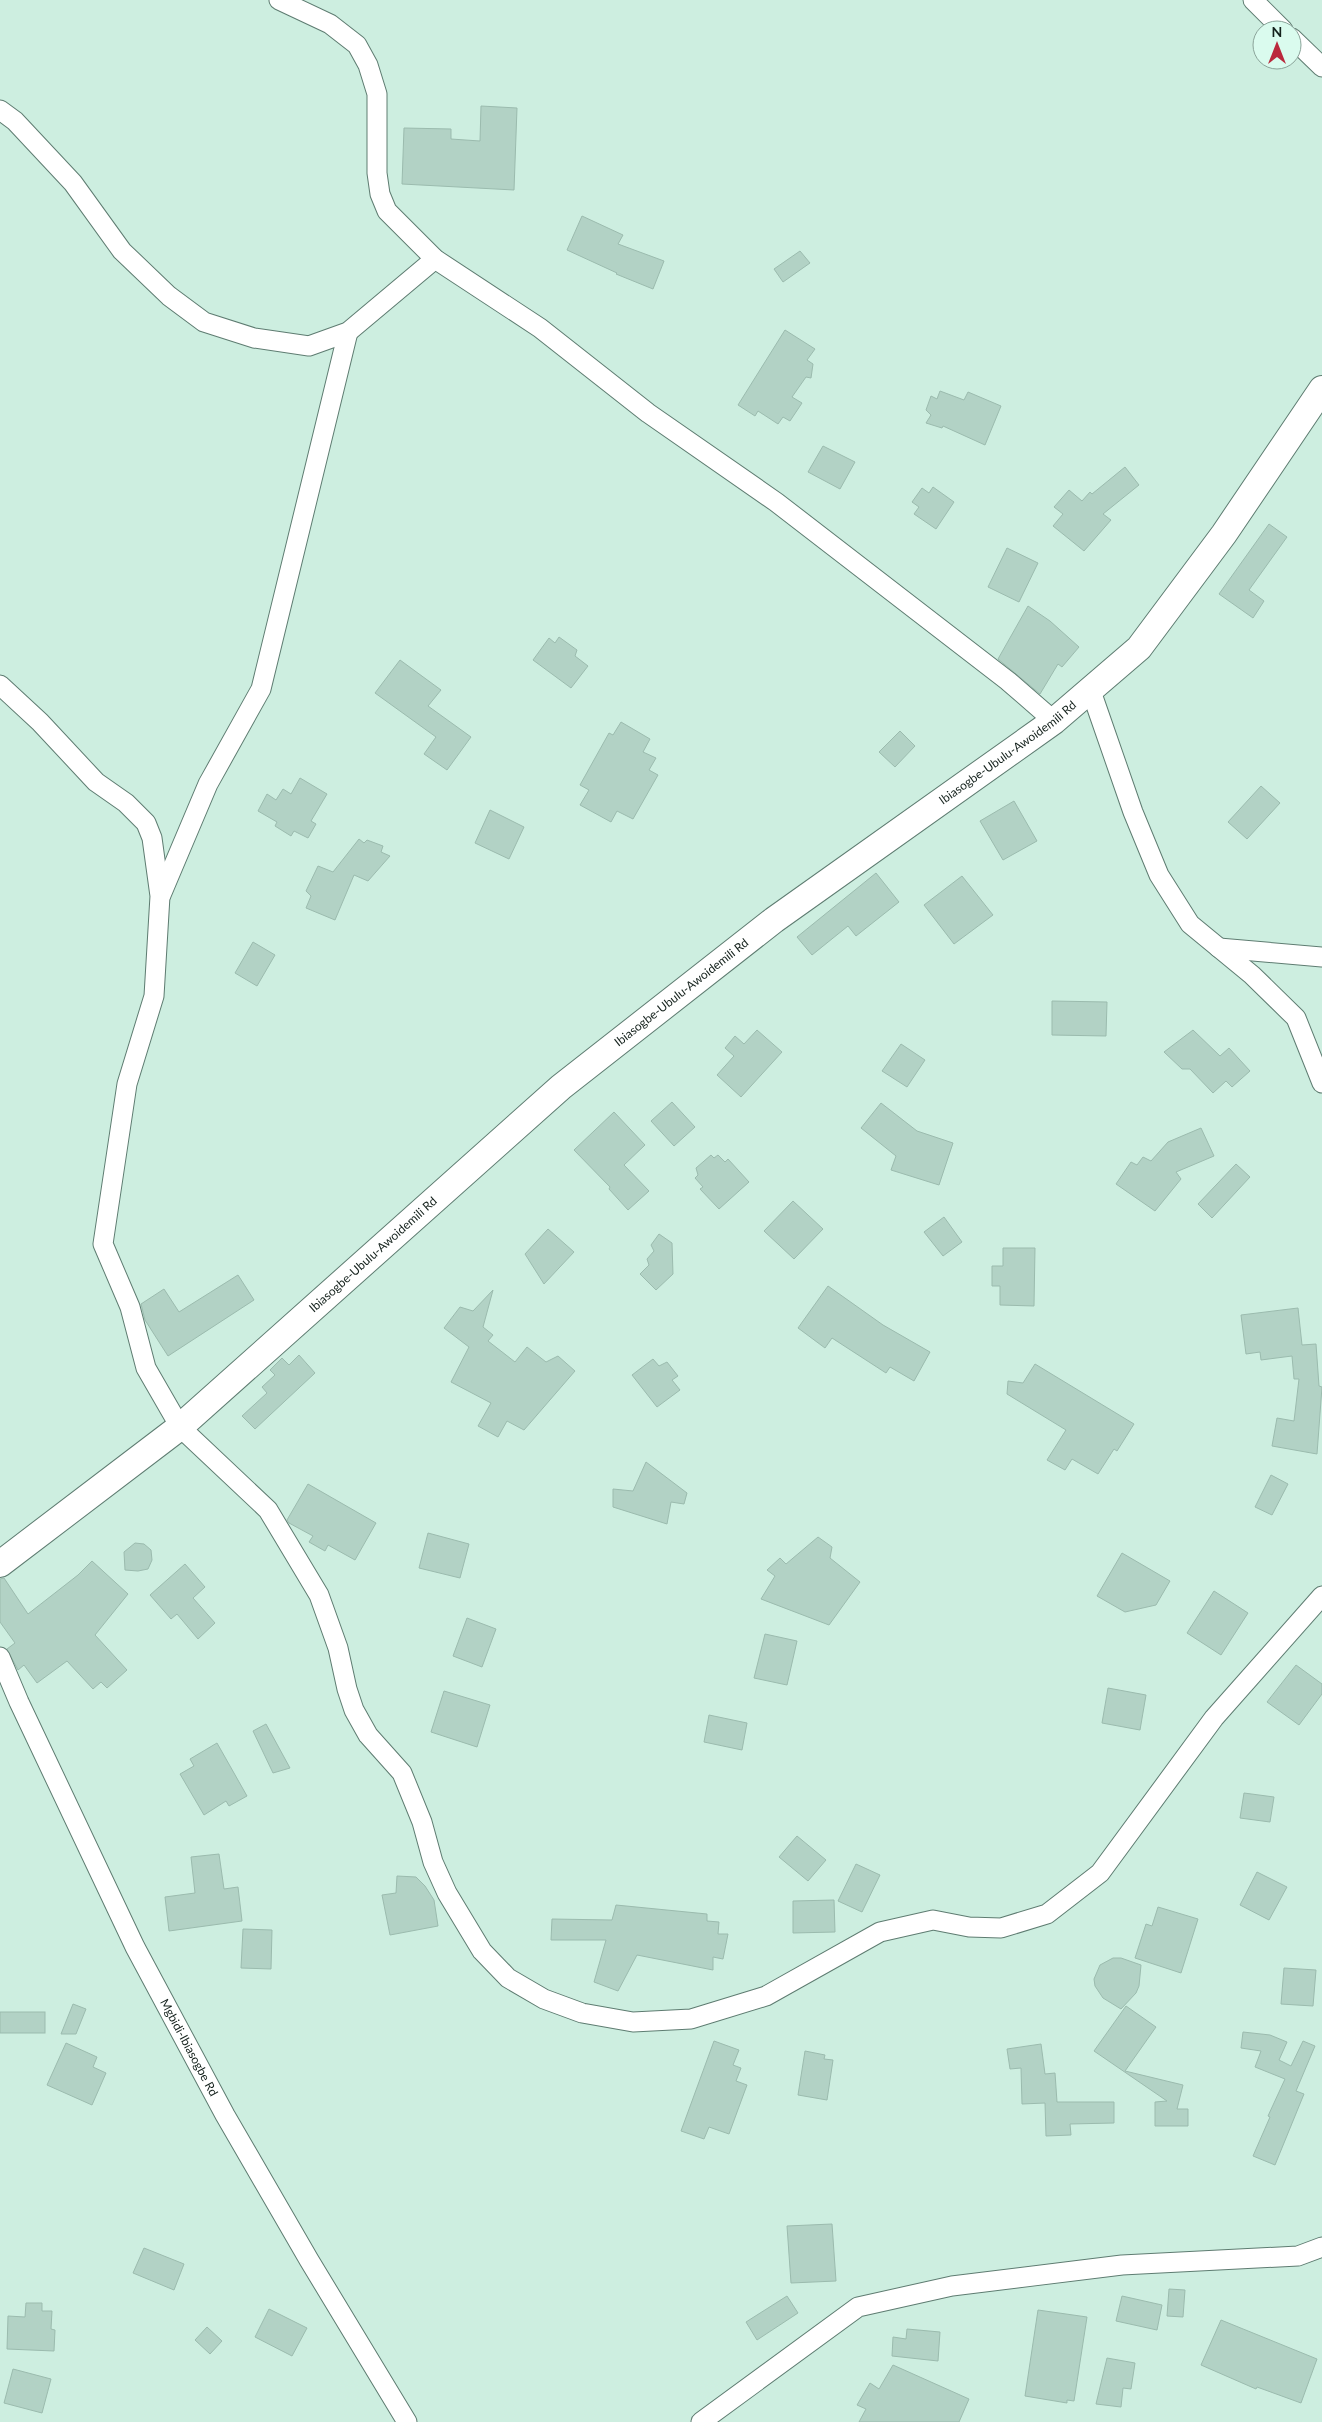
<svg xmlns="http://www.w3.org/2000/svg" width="1322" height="2422" viewBox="0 0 1322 2422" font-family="Lato,sans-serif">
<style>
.building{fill:#b2d2c5;stroke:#9bbbae}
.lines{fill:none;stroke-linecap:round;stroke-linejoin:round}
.street-casing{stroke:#5e7c71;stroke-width:21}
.secondary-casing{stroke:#5e7c71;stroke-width:28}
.street{stroke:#fff;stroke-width:19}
.secondary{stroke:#fff;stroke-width:26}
.labels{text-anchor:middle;stroke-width:4;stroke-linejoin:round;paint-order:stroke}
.street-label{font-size:12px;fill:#14211c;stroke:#dafbee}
</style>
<rect width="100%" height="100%" fill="#cdeee0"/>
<g class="building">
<path d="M481,106L517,108L514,190L402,184L404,128L451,129V139L480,141Z"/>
<path d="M582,216L623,235L618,244L664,261L653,289L616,274L617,273L567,250Z"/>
<path d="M800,251L810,263L783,282L774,269Z"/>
<path d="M785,330L815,349L807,360L813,364L811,378L806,377L792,397L802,403L790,421L783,417L778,424L758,411L755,416L738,405Z"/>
<path d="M940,391L964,400L968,392L1001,406L985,445L943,426L942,428L926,423L931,415L926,410L931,396L937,399Z"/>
<path d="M823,446L855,462L840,489L808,472Z"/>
<path d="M1125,467L1139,485L1103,514L1111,520L1084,551L1053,526L1063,514L1054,507L1069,490L1082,501L1090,492L1092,494Z"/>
<path d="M933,487L954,502L936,529L914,514L919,507L912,502L922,488L929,493Z"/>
<path d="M1269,524L1287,537L1249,590L1264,601L1253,618L1219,594Z"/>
<path d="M1007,548L1038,563L1019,602L988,587Z"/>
<path d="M1028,606L1050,621L1079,647L1062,667L1058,664L1040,694L998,659Z"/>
<path d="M559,637L577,650L575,656L588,666L571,688L533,660L549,638L555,643Z"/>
<path d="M400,660L441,690L428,706L471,737L447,770L424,754L436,737L375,693Z"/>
<path d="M621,722L650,739L643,752L656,758L649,770L658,775L633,819L617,811L611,822L580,805L589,790L580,785L609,733L613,735Z"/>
<path d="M900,731L915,746L895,767L879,752Z"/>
<path d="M300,778L327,794L311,821L316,824L308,838L294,831L291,836L275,826L277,822L258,811L267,794L276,800L283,789L291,794Z"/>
<path d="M1261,786L1280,803L1247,839L1228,822Z"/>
<path d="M1014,801L1037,841L1003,860L980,821Z"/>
<path d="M490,810L524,827L509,859L475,843Z"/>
<path d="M359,839L364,843L367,840L383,846L381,852L390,856L368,881L354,875L335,920L306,908L311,896L306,891L318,866L333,872Z"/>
<path d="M876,873L899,902L856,936L848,926L812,955L797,937Z"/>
<path d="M962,876L993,915L954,944L924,905Z"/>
<path d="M253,942L275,955L257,986L235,973Z"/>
<path d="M1052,1001L1107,1002L1106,1036L1052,1035Z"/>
<path d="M757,1030L782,1052L741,1097L717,1075L734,1056L725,1048L735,1036L744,1044Z"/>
<path d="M1193,1030L1220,1056L1229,1048L1250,1071L1232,1087L1226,1081L1213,1093L1190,1069H1182L1164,1052Z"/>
<path d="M901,1044L925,1060L907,1087L882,1071Z"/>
<path d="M672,1102L695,1127L674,1146L651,1121Z"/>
<path d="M881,1103L917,1131L953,1143L939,1185L891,1170L896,1156L861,1128Z"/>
<path d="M614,1112L645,1145L624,1165L649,1191L628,1210L609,1189L610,1187L574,1150Z"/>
<path d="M1201,1128L1214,1156L1176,1172L1181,1179L1155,1211L1116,1184L1131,1162L1137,1165L1143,1157L1151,1161L1168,1142Z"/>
<path d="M711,1155L714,1158L718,1155L725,1162L728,1159L749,1182L719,1209L700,1189L703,1187L695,1178L698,1175L696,1168Z"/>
<path d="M1236,1164L1250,1177L1212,1218L1198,1204Z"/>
<path d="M793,1201L823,1229L794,1259L764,1231Z"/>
<path d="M944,1217L962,1242L943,1256L924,1232Z"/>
<path d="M548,1229L574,1252L544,1284L525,1254Z"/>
<path d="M659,1234L672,1243L673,1274L656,1290L640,1274L649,1265L647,1259L654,1251L651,1245Z"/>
<path d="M1003,1248H1035L1034,1306L1000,1305V1286H992V1266H1003Z"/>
<path d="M238,1275L254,1300L168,1356L145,1320L141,1304L164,1289L179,1312Z"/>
<path d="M828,1286L883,1325L930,1352L914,1381L890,1367L886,1373L832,1338L825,1348L798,1328Z"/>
<path d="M493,1290L483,1327L493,1335L488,1341L515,1362L527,1347L546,1362L558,1356L575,1371L524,1430L507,1421L498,1437L478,1426L491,1403L451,1382L469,1347L444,1328L460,1307L473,1311Z"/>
<path d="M1298,1308L1302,1345L1316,1344L1319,1386L1322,1387L1317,1454L1272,1446L1277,1418L1294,1421L1299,1379H1294L1292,1356L1261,1360L1260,1352L1246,1354L1241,1315Z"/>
<path d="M299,1355L315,1373L255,1429L242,1416L267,1393L262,1387L275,1375L270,1370L282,1358L289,1365Z"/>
<path d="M653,1359L659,1366L667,1362L678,1376L672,1380L680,1390L657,1407L632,1375Z"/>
<path d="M1035,1364L1134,1424L1117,1451L1114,1449L1098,1474L1072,1459L1065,1470L1047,1460L1066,1430L1007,1394L1008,1381L1023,1383Z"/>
<path d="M646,1462L687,1493L684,1504L671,1502L667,1524L613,1507V1489L633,1491Z"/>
<path d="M1271,1475L1288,1484L1272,1515L1255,1507Z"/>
<path d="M308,1484L376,1523L355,1560L328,1545L325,1551L309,1542L313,1536L289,1523L287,1520Z"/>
<path d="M428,1533L469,1544L460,1578L419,1568Z"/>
<path d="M818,1537L832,1547L830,1558L860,1582L829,1625L761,1599L775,1576L767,1570L780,1558L786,1564Z"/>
<path d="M135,1543L144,1544L151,1550L152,1560L148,1569L138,1571L125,1570L124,1552Z"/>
<path d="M1122,1553L1170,1581L1156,1605L1125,1612L1097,1596Z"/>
<path d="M92,1561L128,1594L95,1635L127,1670L107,1688L101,1682L93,1689L67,1661L37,1683L24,1665L18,1670L7,1649L15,1643L0,1622V1579L4,1578L28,1614L78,1575Z"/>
<path d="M185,1564L205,1587L193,1598L215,1623L198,1639L177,1614L171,1619L150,1595Z"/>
<path d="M1214,1591L1248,1613L1221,1655L1187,1633Z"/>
<path d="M467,1618L496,1629L482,1667L453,1656Z"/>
<path d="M765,1634L797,1641L787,1685L754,1678Z"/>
<path d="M1296,1665L1322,1684V1694L1299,1725L1267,1702Z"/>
<path d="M1108,1688L1146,1695L1140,1730L1102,1723Z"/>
<path d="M444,1691L490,1705L477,1747L431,1732Z"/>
<path d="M709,1715L747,1723L742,1750L704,1742Z"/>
<path d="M266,1724L290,1768L273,1773L253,1731Z"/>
<path d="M217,1743L247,1796L229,1806L226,1801L204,1815L180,1774L194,1766L190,1759Z"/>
<path d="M1244,1793L1274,1797L1270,1822L1240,1818Z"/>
<path d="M797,1836L826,1860L808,1881L779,1857Z"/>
<path d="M219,1854L224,1889L238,1887L242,1921L169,1931L165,1897L195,1893L191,1857Z"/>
<path d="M856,1864L880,1875L862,1912L838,1901Z"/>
<path d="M1257,1872L1287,1887L1269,1920L1240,1905Z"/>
<path d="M397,1876L416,1877L425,1886L434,1900L438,1926L390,1935L382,1895L396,1893Z"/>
<path d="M834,1900L835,1932L793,1933V1901Z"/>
<path d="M616,1905L707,1914V1921L719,1922L718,1934H728L723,1959L713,1957V1970L637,1955L618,1991L594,1982L606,1940H551L552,1919L612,1920Z"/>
<path d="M1158,1907L1198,1919L1181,1973L1135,1958L1146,1924L1152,1926Z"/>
<path d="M243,1929L272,1930L271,1969L241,1968Z"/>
<path d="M1113,1958H1121L1141,1965L1139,1986L1136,1993L1121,2009L1103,1998L1095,1986L1094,1979L1100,1965Z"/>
<path d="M1284,1968L1316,1970L1313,2006L1281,2004Z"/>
<path d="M73,2004L86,2009L76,2034H61Z"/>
<path d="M1126,2006L1156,2027L1125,2071L1183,2085L1177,2109H1188V2126H1155V2102L1167,2101L1094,2051Z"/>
<rect x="0" y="2012" width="45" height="21"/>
<path d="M1243,2032L1270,2035L1287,2042L1279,2060L1291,2066L1303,2041L1315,2046L1296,2091L1304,2094L1275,2165L1253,2156L1270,2117L1268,2116L1285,2079L1255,2067L1261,2051L1241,2048Z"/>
<path d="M714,2041L739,2050L733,2065L741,2068L736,2081L747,2085L729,2134L709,2127L704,2139L681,2131Z"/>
<path d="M66,2043L97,2057L93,2067L106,2073L92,2105L47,2085Z"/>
<path d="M1041,2044L1045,2074L1055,2073L1057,2102H1114V2123L1070,2124L1071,2135L1046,2136L1045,2103L1022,2104L1021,2068L1010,2069L1007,2049Z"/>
<path d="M805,2051L825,2055L824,2059L833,2060L827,2100L798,2095Z"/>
<path d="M832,2224L836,2281L791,2283L787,2226Z"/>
<path d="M144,2248L184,2264L174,2290L133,2273Z"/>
<path d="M1169,2289L1185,2290L1183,2317L1167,2316Z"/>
<path d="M787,2296L798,2313L757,2340L746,2322Z"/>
<path d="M1122,2296L1162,2305L1157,2330L1116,2321Z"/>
<path d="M26,2303H42V2311H52L51,2329L55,2330L54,2351L7,2349L8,2316L25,2317Z"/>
<path d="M269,2309L307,2328L292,2356L255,2337Z"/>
<path d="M1038,2310L1087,2317L1074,2401L1067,2400V2403L1025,2396Z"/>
<path d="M1221,2320L1317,2359L1301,2403L1257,2387L1256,2389L1201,2365Z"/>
<path d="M207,2327L222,2341L210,2354L195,2340Z"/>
<path d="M907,2329L940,2332L938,2361L892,2356L893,2337L906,2339Z"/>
<path d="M1107,2358L1135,2363L1131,2389L1123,2388L1121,2407L1096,2404Z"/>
<path d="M893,2365L969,2399L959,2422H859L866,2409L857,2405L870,2383L879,2389Z"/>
<path d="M13,2369L51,2379L42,2413L4,2403Z"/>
</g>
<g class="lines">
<defs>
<g id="street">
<path d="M279,0L330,24L357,45L368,65L377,94V173L380,194L387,211L435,259L540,328L648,413L776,502L1008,681L1054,721"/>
<path d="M1253,0L1283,30"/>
<path d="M1292,38L1322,67"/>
<path d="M0,110L15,121L73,183L122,251L169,296L204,322L254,338L309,346L348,332L435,259"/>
<path d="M0,685L40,722L96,782L126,803L146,823L152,838L160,896L154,996L127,1084L103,1244L130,1307L146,1368L180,1427L268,1510L319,1595L338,1648L347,1689L354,1710L368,1735L402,1773L422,1822L433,1862L447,1893L482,1951L508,1978L544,1999L582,2013L633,2022L691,2019L766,1996L880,1932L933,1920L969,1927L1001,1928L1047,1914L1100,1873L1214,1718L1322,1596"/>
<path d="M1091,691L1133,812L1159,875L1190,924L1252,975L1296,1018L1322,1083"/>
<path d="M161,895L208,784L261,689L348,332"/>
<path d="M1219,948L1322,957"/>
<path id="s1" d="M0,1657L19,1702L135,1947L225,2115L309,2260L407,2422"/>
<path d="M701,2422L858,2307L952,2286L1122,2265L1298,2256L1322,2247"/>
</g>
<g id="secondary">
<path id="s2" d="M0,1564L180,1427L561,1087L774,920L1054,721L1139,648L1224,534L1322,389"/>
</g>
</defs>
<use href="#street" class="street-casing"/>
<use href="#secondary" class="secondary-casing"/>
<use href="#street" class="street"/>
<use href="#secondary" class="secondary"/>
</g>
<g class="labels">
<g class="street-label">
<text dy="4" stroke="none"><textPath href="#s2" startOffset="1295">Ibiasogbe-Ubulu-Awoidemili Rd</textPath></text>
<text dy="4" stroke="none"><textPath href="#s2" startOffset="890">Ibiasogbe-Ubulu-Awoidemili Rd</textPath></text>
<text dy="4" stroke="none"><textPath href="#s2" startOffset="485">Ibiasogbe-Ubulu-Awoidemili Rd</textPath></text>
<text dy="4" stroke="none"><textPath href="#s1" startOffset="434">Mgbidi-Ibiasogbe Rd</textPath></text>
</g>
</g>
<g transform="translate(1277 45)"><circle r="24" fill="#dafbee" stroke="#8ba49a"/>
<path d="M0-4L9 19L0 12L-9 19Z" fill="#ba283c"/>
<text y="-8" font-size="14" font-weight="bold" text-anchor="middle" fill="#14211c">N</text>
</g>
</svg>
